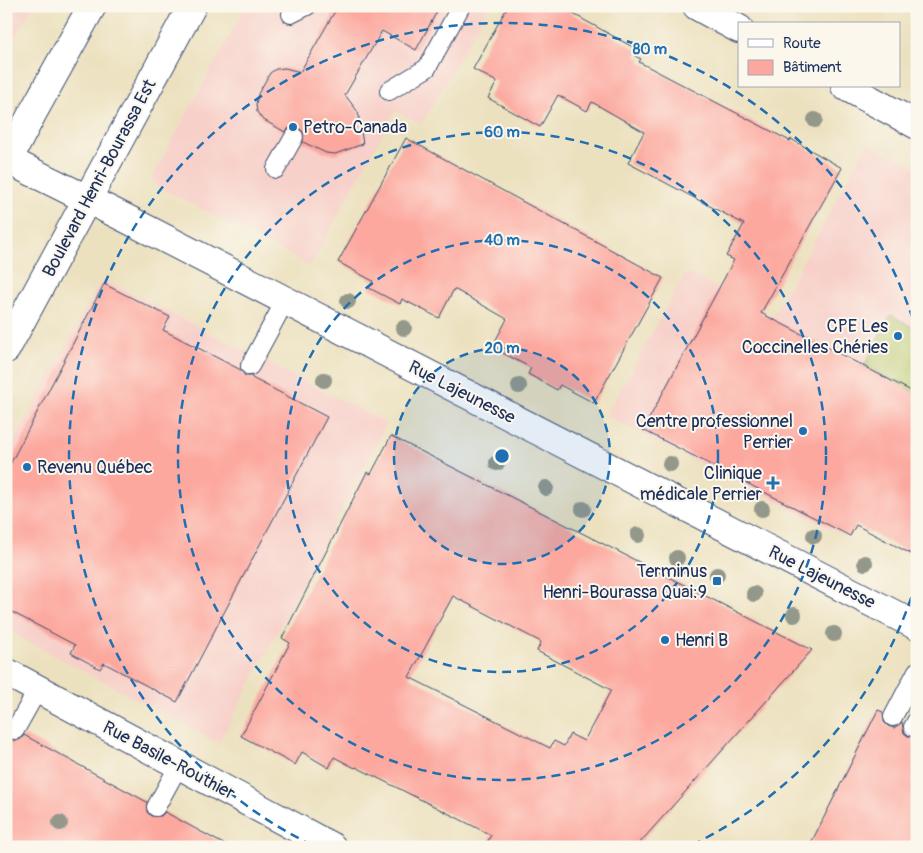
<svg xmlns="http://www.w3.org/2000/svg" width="923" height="853" viewBox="0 0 923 853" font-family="Pangolin,sans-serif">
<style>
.built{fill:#f7d0c9}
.green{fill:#b6c568;stroke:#687a63}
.building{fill:#fca89f;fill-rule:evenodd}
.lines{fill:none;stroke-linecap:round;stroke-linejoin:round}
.lane-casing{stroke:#3a4a6d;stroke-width:20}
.street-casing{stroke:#3a4a6d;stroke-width:30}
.secondary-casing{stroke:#3a4a6d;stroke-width:30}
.primary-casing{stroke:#3a4a6d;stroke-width:30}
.lane{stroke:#fff;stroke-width:18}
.street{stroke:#fff;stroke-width:28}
.secondary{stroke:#fff;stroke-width:28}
.primary{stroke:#fff;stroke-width:28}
.tree{fill:#93988b}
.ring{fill:none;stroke:#1f6fb2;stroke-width:2.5;stroke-dasharray:9 6}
.poi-dot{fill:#1f6fb2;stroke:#fbf7ec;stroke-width:2}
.labels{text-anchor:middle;stroke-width:4;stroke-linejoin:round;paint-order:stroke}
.poi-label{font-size:18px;fill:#1b2f5e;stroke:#fbf7ec;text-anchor:end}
.street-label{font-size:18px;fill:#1b2f5e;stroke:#fbf7ec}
.centre{fill:#1f6fb2;stroke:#fbf7ec;stroke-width:2.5}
.ring-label{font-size:15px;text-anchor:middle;font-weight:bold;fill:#1f6fb2;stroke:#fbf7ec;stroke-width:4;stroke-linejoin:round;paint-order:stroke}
</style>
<rect width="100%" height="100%" fill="#fbf7ec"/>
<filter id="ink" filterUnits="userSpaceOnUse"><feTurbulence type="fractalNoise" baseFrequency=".02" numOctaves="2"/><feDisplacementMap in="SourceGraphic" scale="10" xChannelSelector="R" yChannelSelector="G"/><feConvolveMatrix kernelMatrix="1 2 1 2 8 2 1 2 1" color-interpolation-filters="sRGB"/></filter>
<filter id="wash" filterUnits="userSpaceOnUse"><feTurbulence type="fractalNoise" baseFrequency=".0096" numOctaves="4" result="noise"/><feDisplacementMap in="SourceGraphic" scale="20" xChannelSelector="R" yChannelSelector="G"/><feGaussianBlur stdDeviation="1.12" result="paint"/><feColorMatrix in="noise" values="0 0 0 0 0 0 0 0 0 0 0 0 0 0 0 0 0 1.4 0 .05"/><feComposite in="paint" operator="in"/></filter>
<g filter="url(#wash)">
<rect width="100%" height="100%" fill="#ece1bf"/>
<g class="built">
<path d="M6,6H33L6,55Z"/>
<path d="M246,6H489L422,124L395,111L310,266L157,186L152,177Z"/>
<path d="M868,143L917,168V410L849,538L606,416L686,272L772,317Z"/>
<path d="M106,280L387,423L219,743L6,630V458L101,281Z"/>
</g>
<path class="green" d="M891,315L915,329L917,327V394L864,366Z"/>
<g id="blocks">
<g class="building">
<path d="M338,6H440L416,50L382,31L345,95L358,112L363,144L335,154L326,153L303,142V132L299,128H289L285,132L262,119L257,112L256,104L258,94L270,73L276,69L285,68L300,72Z"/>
<path d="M508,6H559L638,50L635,56L641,59L639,62L790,141L791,139L842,168L761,313L917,394V557L856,525L850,536L643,430L734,260L726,256L744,224L628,163L644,132L592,102L587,111L558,95L540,127L488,98L497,82L473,69Z"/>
<path d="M406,138L663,278L594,403L560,385L557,390L528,374L531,368L492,347L507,319L454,289L439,318L402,299L400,304L369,288L373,281L338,262Z"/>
<path d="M104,284L170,317L163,330L241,370L245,376H252V378L327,417L177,702L104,663L100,669L71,653L75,645L6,609V472Z"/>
<path d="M391,436L812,650L636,847H485L491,835L356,767L355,768L334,757L329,768L302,752L295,765L241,736L290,643L282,638L367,472L371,474ZM453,596L541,642L537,651L611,690L584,741L570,734L564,746L554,741L550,748L409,677Z"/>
<path d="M878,710L883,712L884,722L888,726L894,728L902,722L904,733L908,736L917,737V847H809Z"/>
<path d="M24,735L147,802V812L151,816H161L165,812L229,847H6V736L10,739L16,741L21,739Z"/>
</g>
</g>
</g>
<g filter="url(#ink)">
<use href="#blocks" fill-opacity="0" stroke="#3a4a6d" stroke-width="1"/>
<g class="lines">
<defs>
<g id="lane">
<path d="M291,14L307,6"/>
<path d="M389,91L427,68L461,6"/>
<path d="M276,169L294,137"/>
<path d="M250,366L285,301"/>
<path d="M893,717L917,671"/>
<path d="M913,727L917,720"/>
<path d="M15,730L38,689"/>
<path d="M156,807L179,765"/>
</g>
<path id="street" d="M6,672L332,847"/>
<g id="secondary">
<path d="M697,6L739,29"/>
<path d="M845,86L917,125"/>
<path d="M6,159L129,220L917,626"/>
</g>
<g id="primary">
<path d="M6,164L32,114L92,6"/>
<path d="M6,349L192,6"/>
</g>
</defs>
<use href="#lane" class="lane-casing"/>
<use href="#street" class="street-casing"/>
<use href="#secondary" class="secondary-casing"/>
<use href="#primary" class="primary-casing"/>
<use href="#lane" class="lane"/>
<use href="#street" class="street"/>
<use href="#secondary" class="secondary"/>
<use href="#primary" class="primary"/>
</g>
<g class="tree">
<circle cx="815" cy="120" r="8"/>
<circle cx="348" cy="301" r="8"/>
<circle cx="404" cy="328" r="8"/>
<circle cx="324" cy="380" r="8"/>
<circle cx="519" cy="386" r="8"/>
<circle cx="497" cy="463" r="8"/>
<circle cx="670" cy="464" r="8"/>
<circle cx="546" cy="488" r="8"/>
<circle cx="583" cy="509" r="8"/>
<circle cx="762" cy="509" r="8"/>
<circle cx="638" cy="535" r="8"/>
<circle cx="814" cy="536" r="8"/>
<circle cx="677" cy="558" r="8"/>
<circle cx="865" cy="563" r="8"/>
<circle cx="717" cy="575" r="8"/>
<circle cx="754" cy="594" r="8"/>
<circle cx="794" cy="615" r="8"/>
<circle cx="834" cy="634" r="8"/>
<circle cx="60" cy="823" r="8"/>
</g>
</g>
<circle cx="502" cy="456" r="108" fill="#1f6fb2" fill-opacity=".12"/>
<g class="ring">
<circle cx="502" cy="456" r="108"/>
<circle cx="502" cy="456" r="216"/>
<circle cx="502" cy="456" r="324"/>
<path d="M916 583A433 433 0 0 1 692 845M312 845A433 433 0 1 1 916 329"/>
</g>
<g class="poi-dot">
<circle cx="293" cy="127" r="5"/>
<circle cx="898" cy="336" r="5"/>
<circle cx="803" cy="431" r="5"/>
<circle cx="27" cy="467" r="5"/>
<path d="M770.5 475.5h5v5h5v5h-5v5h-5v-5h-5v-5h5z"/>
<rect x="712" y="576" width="10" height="10" rx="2.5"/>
<circle cx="665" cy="640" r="5"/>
</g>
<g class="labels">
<g class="poi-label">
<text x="303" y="133" text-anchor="start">Petro-Canada</text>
<text x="888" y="332">CPE Les<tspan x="888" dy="21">Coccinelles Chéries</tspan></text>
<text x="793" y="427">Centre professionnel<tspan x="793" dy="21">Perrier</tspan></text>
<text x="37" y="473" text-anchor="start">Revenu Québec</text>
<text x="762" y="479">Clinique<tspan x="762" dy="21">médicale Perrier</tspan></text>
<text x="707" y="577">Terminus<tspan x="707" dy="21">Henri-Bourassa Quai:9</tspan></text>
<text x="675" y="646" text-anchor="start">Henri B</text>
</g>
<g class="street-label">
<text transform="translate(99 178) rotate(-62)" y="6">Boulevard Henri-Bourassa Est</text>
<text transform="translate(462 392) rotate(27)" y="6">Rue Lajeunesse</text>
<text transform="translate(822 577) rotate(27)" y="6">Rue Lajeunesse</text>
<text transform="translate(169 760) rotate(28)" y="6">Rue Basile-Routhier</text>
</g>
</g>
<circle cx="502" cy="456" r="8" class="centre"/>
<g class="ring-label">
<text x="650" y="54">80 m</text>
<text x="502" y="137">60 m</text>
<text x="502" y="245">40 m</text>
<text x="502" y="353">20 m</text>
</g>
<rect width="923" height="853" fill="none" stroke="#fbf7ec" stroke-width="25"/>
<rect x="738" y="22" width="162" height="65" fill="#fbf7ec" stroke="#a1a7b3"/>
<rect x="748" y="39" width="25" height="8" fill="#ffffff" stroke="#a1a7b3"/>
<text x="783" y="48" font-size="15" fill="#1b2f5e">Route</text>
<rect x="748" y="60" width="25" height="15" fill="#fca89f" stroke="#a1a7b3"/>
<text x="783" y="72" font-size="15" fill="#1b2f5e">Bâtiment</text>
</svg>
